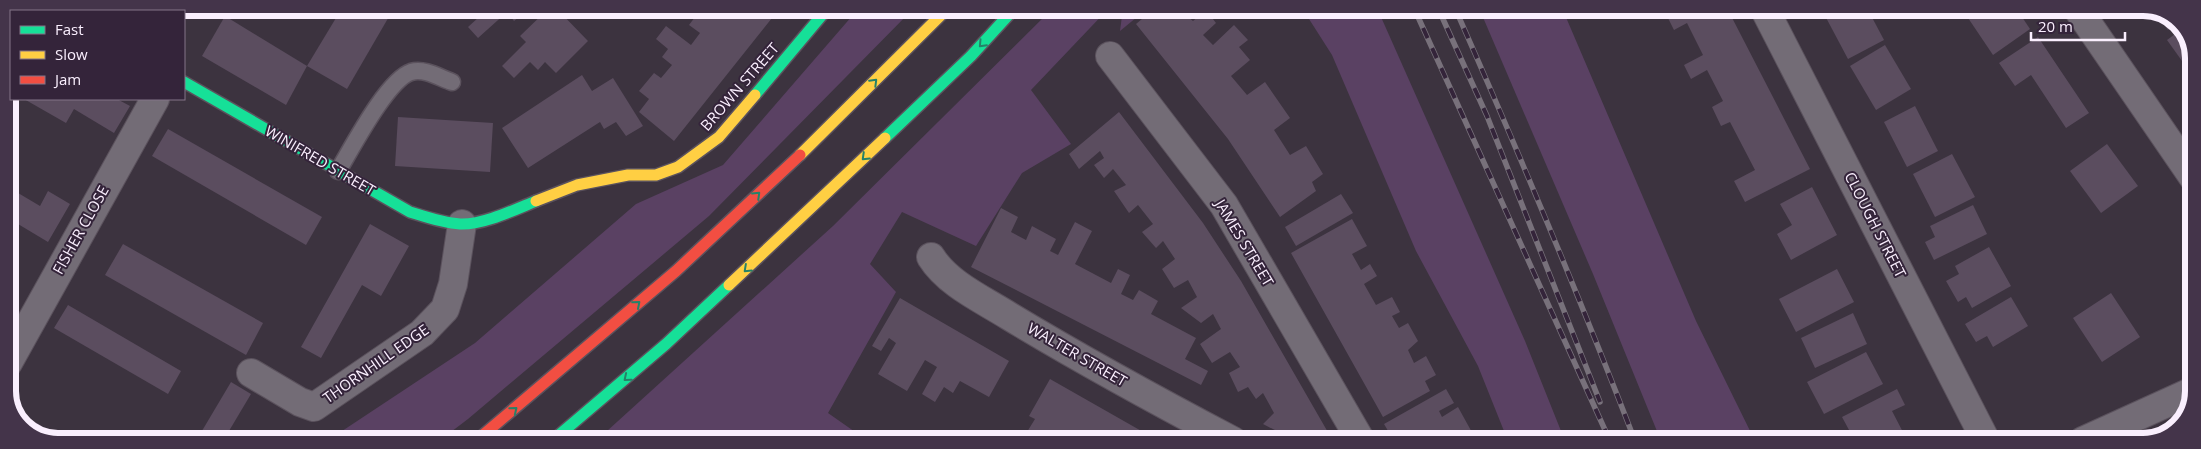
<svg xmlns="http://www.w3.org/2000/svg" width="2201" height="449" viewBox="0 0 2201 449" font-family="'Open Sans',sans-serif">
<style>
.green{fill:#5a4163}
.building{fill:#5b4d5f}
.lines{fill:none;stroke-linecap:round;stroke-linejoin:round}
.lane-casing{stroke:#5b525d;stroke-width:19}
.street-casing{stroke:#5b525d;stroke-width:30}
.fast-casing{stroke:#5b525d;stroke-width:14}
.slow-casing{stroke:#5b525d;stroke-width:14}
.jam-casing{stroke:#5b525d;stroke-width:14}
.lane{stroke:#736c76;stroke-width:16}
.street{stroke:#736c76;stroke-width:28}
.fast{stroke:#16e098;stroke-width:11}
.slow{stroke:#ffcf43;stroke-width:11}
.jam{stroke:#f24e42;stroke-width:11}
.rail-casing{stroke:#78717b;stroke-width:5.5}
.rail{stroke:#34243a;stroke-width:4;stroke-dasharray:11;stroke-linecap:butt}
.oneway{stroke:#258269}
.labels{text-anchor:middle;stroke-width:4;stroke-linejoin:round;paint-order:stroke}
.street-label{font-size:15px;fill:#faeffe;stroke:#34243a}
.rim{fill:none;stroke:#faeffe;stroke-width:6}
</style>
<rect width="100%" height="100%" fill="#3c333f"/>
<g class="green">
<path d="M859,8H908L912,10L709,216L468,419L439,441H327L475,343L636,204L723,165Z"/>
<path d="M1053,8H1109L1031,90L1071,144L1022,173L976,246L902,212L870,264L896,292L828,413L868,441H596L833,226Z"/>
<path d="M1123,8H1148L1120,31Z"/>
<path d="M1302,8H1377L1525,341L1565,441H1508L1478,366L1416,251L1332,55Z"/>
<path d="M1479,8H1562L1696,321L1755,441H1661L1593,274Z"/>
</g>
<g class="building">
<path d="M342,8H394L347,89L307,66Z"/>
<path d="M471,8H530L514,21L507,12L478,38L468,27L479,17Z"/>
<path d="M549,8H556L588,41L556,73L545,62L538,70L530,62L514,78L502,66L526,42L520,36Z"/>
<path d="M689,8H711L718,14L723,8H780L674,141L639,112L649,99L639,91L654,73L661,78L672,65L662,57L668,49L656,39L666,26L691,45L700,33L689,25L695,17L687,10Z"/>
<path d="M1155,8H1177L1193,21L1206,10L1216,23L1203,35L1213,45L1234,25L1248,40L1239,47L1250,60L1231,76L1247,95L1265,82L1290,118L1274,130L1290,155L1306,146L1323,174L1312,182L1316,191L1280,217L1228,139L1136,24Z"/>
<path d="M1676,8H1727L1810,169L1745,202L1734,181L1755,170L1730,122L1721,126L1712,107L1723,101L1707,70L1691,79L1684,65L1703,55L1687,23L1674,30L1667,16L1677,11Z"/>
<path d="M1830,8H1867L1884,40L1848,59L1823,12Z"/>
<path d="M1963,8H2016L2030,29L1993,55L1962,9Z"/>
<path d="M2153,9L2168,17L2178,22L2168,30Z"/>
<path d="M225,16L307,66L286,105L202,56Z"/>
<path d="M2182,29L2193,52L2182,61L2167,40Z"/>
<path d="M2038,37L2089,113L2066,128L2031,75L2015,86L1999,63Z"/>
<path d="M1885,45L1911,89L1876,110L1850,66Z"/>
<path d="M11,49V91L8,89V58Z"/>
<path d="M582,75L592,91L613,78L643,126L626,136L616,122L604,129L600,122L528,168L502,128Z"/>
<path d="M24,99H117L130,106L114,133L74,109L66,123Z"/>
<path d="M1915,106L1938,151L1907,167L1884,122Z"/>
<path d="M1119,112L1203,223L1241,281L1333,441H1296L1263,424L1274,413L1263,393L1256,399L1248,387L1238,392L1229,373L1240,367L1230,352L1212,363L1200,344L1221,329L1213,314L1201,323L1181,308L1197,297L1188,280L1174,288L1162,269L1175,259L1163,241L1156,248L1142,232L1153,224L1138,205L1129,213L1114,191L1126,185L1113,169L1104,178L1094,165L1104,158L1100,151L1079,169L1069,154Z"/>
<path d="M398,117L493,123L490,172L395,166Z"/>
<path d="M168,129L322,217L306,245L152,156Z"/>
<path d="M2107,144L2138,186L2101,213L2070,171Z"/>
<path d="M1952,154L1975,197L1935,217L1913,174Z"/>
<path d="M8,187L40,206L48,191L70,204L48,242L8,218Z"/>
<path d="M1812,187L1837,235L1791,260L1777,234L1792,225L1780,204Z"/>
<path d="M1341,194L1353,213L1296,246L1285,227Z"/>
<path d="M1973,205L1987,234L1934,260L1925,242L1935,237L1930,226Z"/>
<path d="M1001,208L1018,217L1011,232L1026,240L1032,226L1056,239L1050,251L1058,255L1075,222L1092,231L1075,264L1111,283L1118,269L1130,275L1121,294L1133,300L1139,290L1158,301L1151,314L1196,338L1185,359L1208,371L1201,385L971,267Z"/>
<path d="M1352,219L1367,246L1352,254L1361,270L1370,264L1377,276L1364,284L1376,305L1392,297L1400,312L1392,316L1399,328L1408,323L1418,341L1408,350L1414,363L1426,356L1436,375L1425,381L1430,391L1383,417L1291,253Z"/>
<path d="M370,224L409,246L381,296L362,285L321,358L301,347Z"/>
<path d="M123,244L263,323L246,355L105,275Z"/>
<path d="M1989,247L2011,286L1972,308L1966,297L1958,302L1946,281L1959,274L1955,266Z"/>
<path d="M1837,269L1854,302L1796,332L1779,299Z"/>
<path d="M2111,293L2140,337L2102,362L2073,318Z"/>
<path d="M2011,297L2028,326L1993,347L1987,336L1976,342L1965,324Z"/>
<path d="M900,298L1009,361L989,397L960,381L953,393L944,387L935,402L922,394L937,367L925,360L907,391L878,374L896,343L889,338L881,351L872,346Z"/>
<path d="M68,305L181,371L168,394L54,328Z"/>
<path d="M1853,313L1867,344L1815,368L1801,338Z"/>
<path d="M1866,352L1883,384L1824,414L1807,382Z"/>
<path d="M1050,379L1159,441H1042L1027,432L1035,419L1029,416Z"/>
<path d="M231,382L251,394L223,441H196Z"/>
<path d="M1446,389L1454,403L1439,411L1442,417L1458,407L1474,436L1465,441H1394L1384,424Z"/>
<path d="M1897,389L1905,405L1892,411L1905,436L1894,441H1855L1842,417Z"/>
<path d="M27,417L66,441H48L22,426Z"/>
</g>
<g class="lines">
<defs>
<path id="lane" d="M338,171C352,148 387,80 411,72C425,68 440,78 452,82"/>
<g id="street">
<path d="M57,8L63,11"/>
<path d="M1764,8L1986,441"/>
<path d="M2077,8L2193,177"/>
<path d="M1110,56L1224,205L1361,441"/>
<path d="M931,257C948,284 982,299 1009,316C1082,360 1157,401 1233,441"/>
<path d="M8,363L155,99"/>
<path d="M251,373L300,402L314,407L422,333L445,309L453,284L462,224"/>
<path d="M2083,441L2193,391"/>
</g>
<g id="fast">
<path d="M184,82L410,212C426,217 443,223 460,224C483,225 514,210 536,201"/>
<path d="M755,95L828,8"/>
<path d="M885,138L971,56L1015,8"/>
<path d="M552,441L666,344L729,285"/>
</g>
<g id="slow">
<path d="M800,155L948,8"/>
<path d="M536,201L577,185L628,175H656L678,167L719,137L755,95"/>
<path d="M729,285L885,138"/>
</g>
<path id="jam" d="M476,441L676,271L800,155"/>
</defs>
<use href="#lane" class="lane-casing"/>
<use href="#street" class="street-casing"/>
<use href="#fast" class="fast-casing"/>
<use href="#slow" class="slow-casing"/>
<use href="#jam" class="jam-casing"/>
<use href="#lane" class="lane"/>
<use href="#street" class="street"/>
<use href="#fast" class="fast"/>
<use href="#slow" class="slow"/>
<use href="#jam" class="jam"/>
<defs>
<g id="rail">
<path d="M1414,8L1610,441"/>
<path d="M1438,8L1487,116L1600,402"/>
<path d="M1455,8C1518,151 1579,295 1635,441"/>
</g>
</defs>
<use href="#rail" class="rail-casing"/>
<use href="#rail" class="rail"/>
</g>
<defs><path id="oneway-chevron" d="M-2-3.5L2.5 0L-2 3.5" fill="none" stroke-width="1.6" stroke-linecap="round" stroke-linejoin="round" transform="scale(1.25)"/></defs>
<g class="oneway">
<use href="#oneway-chevron" transform="translate(982 44) rotate(133)"/>
<use href="#oneway-chevron" transform="translate(874 82) rotate(-45)"/>
<use href="#oneway-chevron" transform="translate(865 157) rotate(136)"/>
<use href="#oneway-chevron" transform="translate(757 195) rotate(-44)"/>
<use href="#oneway-chevron" transform="translate(747 269) rotate(137)"/>
<use href="#oneway-chevron" transform="translate(637 304) rotate(-41)"/>
<use href="#oneway-chevron" transform="translate(627 378) rotate(140)"/>
<use href="#oneway-chevron" transform="translate(514 410) rotate(-39)"/>
</g>
<g class="labels">
<g class="street-label">
<text transform="translate(740 87) rotate(-49)" y="5">BROWN STREET</text>
<text transform="translate(320 161) rotate(30)" y="5">WINIFRED STREET</text>
<text transform="translate(1875 225) rotate(63)" y="5">CLOUGH STREET</text>
<text transform="translate(81 230) rotate(-61)" y="5">FISHER CLOSE</text>
<text transform="translate(1244 243) rotate(59)" y="5">JAMES STREET</text>
<text transform="translate(1077 355) rotate(30)" y="5">WALTER STREET</text>
<text transform="translate(376 364) rotate(-35)" y="5">THORNHILL EDGE</text>
</g>
</g>
<path d="M0 0H2201V449H0ZM58 16H2143A42 42 0 0 1 2185 58V391A42 42 0 0 1 2143 433H58A42 42 0 0 1 16 391V58A42 42 0 0 1 58 16Z" fill="#44344a" fill-rule="evenodd"/>
<path class="rim" d="M58 16H2143A42 42 0 0 1 2185 58V391A42 42 0 0 1 2143 433H58A42 42 0 0 1 16 391V58A42 42 0 0 1 58 16Z"/>
<rect x="10" y="10" width="175" height="90" fill="#34243a" stroke="#837588"/>
<rect x="20" y="26" width="25" height="8" fill="#16e098" stroke="#837588"/>
<text x="55" y="35" font-size="15" fill="#faeffe">Fast</text>
<rect x="20" y="51" width="25" height="8" fill="#ffcf43" stroke="#837588"/>
<text x="55" y="60" font-size="15" fill="#faeffe">Slow</text>
<rect x="20" y="76" width="25" height="8" fill="#f24e42" stroke="#837588"/>
<text x="55" y="85" font-size="15" fill="#faeffe">Jam</text>
<path d="M2031 32v8h94v-8" fill="none" stroke="#faeffe" stroke-width="2.5"/>
<text x="2038" y="32" font-size="15" fill="#faeffe" stroke="#34243a" stroke-width="4" paint-order="stroke">20 m</text>
</svg>
